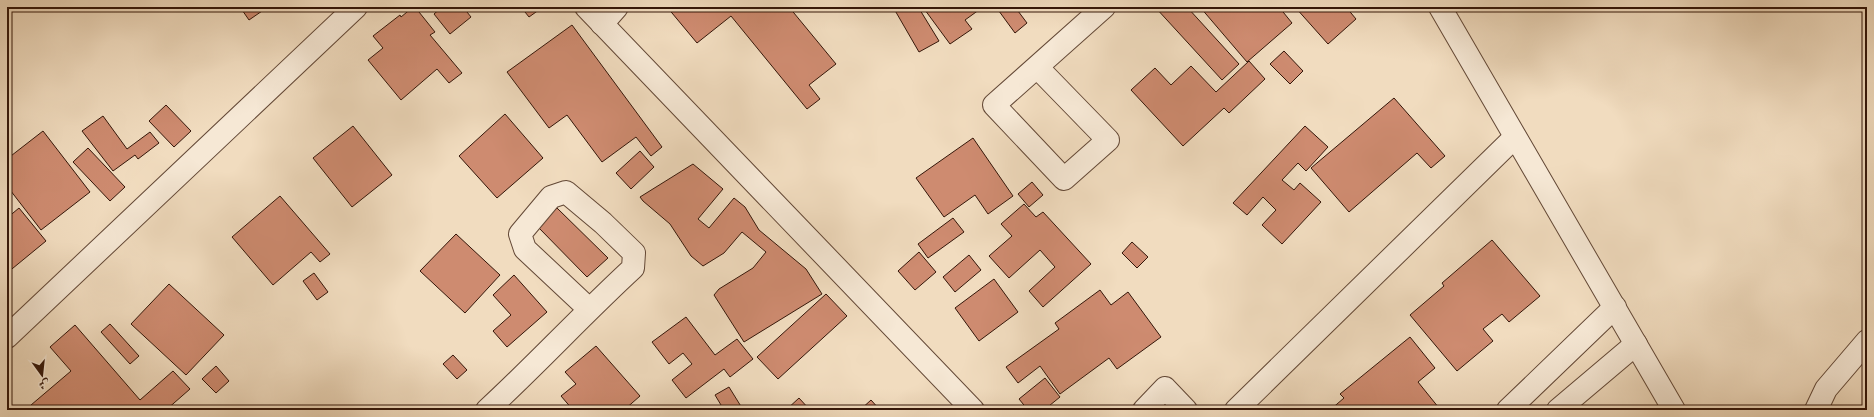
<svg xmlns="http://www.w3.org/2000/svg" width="1874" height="417" viewBox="0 0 1874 417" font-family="Cardo,Amiri,serif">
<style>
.building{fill:#ce8b70;stroke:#341609}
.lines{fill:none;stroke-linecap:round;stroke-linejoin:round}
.minor-casing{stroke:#634836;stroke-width:24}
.minor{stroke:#f6e8d5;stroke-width:22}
</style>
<rect width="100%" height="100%" fill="#f1dcbf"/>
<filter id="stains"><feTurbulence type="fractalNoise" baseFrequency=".005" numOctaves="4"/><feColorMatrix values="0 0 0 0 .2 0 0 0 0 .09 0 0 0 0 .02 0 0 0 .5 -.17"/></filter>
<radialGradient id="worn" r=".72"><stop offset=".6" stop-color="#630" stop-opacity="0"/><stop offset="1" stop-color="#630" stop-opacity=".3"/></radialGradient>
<g class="building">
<path d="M240,7H263L265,9L249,20Z"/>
<path d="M413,7H415L435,32L430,35L462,73L449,83L437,69L401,100L368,60L383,48L373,36L400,15L401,17Z"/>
<path d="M442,7H463L471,17L450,34L434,14Z"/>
<path d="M521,7H543L529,17Z"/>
<path d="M667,7H789L836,64L809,85L820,99L807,109L731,16L697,43Z"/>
<path d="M893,7H925L920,10L939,41L919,52Z"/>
<path d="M929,7H983L965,20L972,29L950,44L925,10Z"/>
<path d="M996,7H1015L1027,23L1015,33Z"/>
<path d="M1155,7H1187L1239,64L1222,80Z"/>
<path d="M1200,7H1279L1292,23L1247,62Z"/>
<path d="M1295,7H1346L1356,19L1328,44Z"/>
<path d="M572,25L662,147L651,156L636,137L602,162L567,115L549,128L507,72Z"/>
<path d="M1284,51L1303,71L1290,84L1270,64Z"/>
<path d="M1249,61L1265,79L1229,113L1224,108L1183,146L1131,90L1155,68L1171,85L1191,66L1216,92Z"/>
<path d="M1394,98L1445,156L1431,168L1417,153L1349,212L1311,168Z"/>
<path d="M166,105L191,131L174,147L149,121Z"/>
<path d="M505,114L543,158L497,198L459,156Z"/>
<path d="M103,116L127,149L150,132L159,143L138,159L135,155L113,171L82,131Z"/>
<path d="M353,126L392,175L352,207L313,158Z"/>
<path d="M1305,126L1328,147L1306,171L1298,163L1282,180L1294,190L1300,183L1321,202L1282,244L1262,225L1276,210L1263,197L1247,215L1233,203Z"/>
<path d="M43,131L90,192L41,230L7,186V159Z"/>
<path d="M973,138L1013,196L988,214L975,195L944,217L916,178Z"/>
<path d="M88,148L125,187L110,201L73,162Z"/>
<path d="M640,151L654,167L631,189L616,173Z"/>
<path d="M693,164L723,189L698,219L709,228L734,198L745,207L759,230L806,269L822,294L744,342L714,295L719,289L753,268L766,252L742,232L724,253L703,266L691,256L670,224L643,201L640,197Z"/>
<path d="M1032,182L1043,195L1029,207L1018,194Z"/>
<path d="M280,196L330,254L320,262L311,252L273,285L232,237Z"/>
<path d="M1024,204L1036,217L1043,212L1091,264L1043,307L1029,291L1055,267L1040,250L1009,278L989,256L1012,236L1001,224Z"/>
<path d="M19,208L46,241L7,273V218Z"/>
<path d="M557,208L608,258L587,277L538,227Z"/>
<path d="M953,218L964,232L928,258L918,244Z"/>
<path d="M456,234L500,275L465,313L420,271Z"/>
<path d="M1492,240L1540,296L1509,322L1502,314L1483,329L1493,341L1457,371L1410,315L1444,286L1442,283Z"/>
<path d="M1132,242L1148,257L1137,268L1122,253Z"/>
<path d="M919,252L936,272L915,290L898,271Z"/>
<path d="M969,255L981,270L955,292L943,277Z"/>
<path d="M314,273L328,292L317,300L303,281Z"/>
<path d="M514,275L547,312L507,347L493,331L511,315L493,295Z"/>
<path d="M994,279L1018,312L979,341L955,308Z"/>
<path d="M169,284L224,335L186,375L131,324Z"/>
<path d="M1100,290L1111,305L1128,292L1161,337L1117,369L1109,358L1060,394L1040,366L1018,383L1006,367L1059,329L1055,323Z"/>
<path d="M826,294L847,316L778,379L757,357Z"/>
<path d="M686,317L715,355L737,339L753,359L730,377L724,369L686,398L672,380L692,364L683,353L669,364L652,342Z"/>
<path d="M110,324L139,356L130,364L101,332Z"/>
<path d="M75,325L140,400L173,371L190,389L166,410H61L59,408L57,410H34L31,405L71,371L50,347Z"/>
<path d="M1410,337L1435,368L1418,382L1439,408L1436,410H1330L1344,398L1340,394Z"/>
<path d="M596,346L640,396L624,410H573L561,396L576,384L565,372Z"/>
<path d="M453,355L467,370L457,379L443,364Z"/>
<path d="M216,366L229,381L216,393L202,379Z"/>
<path d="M1045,378L1060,397L1044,410H1028L1019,399Z"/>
<path d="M729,387L742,408L738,410H724L715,395Z"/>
<path d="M799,398L810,410H786Z"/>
<path d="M871,400L880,410H860Z"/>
</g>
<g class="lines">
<defs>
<g id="minor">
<path d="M586,7L973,410"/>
<path d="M1440,7L1674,410"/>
<path d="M602,24L617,7"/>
<path d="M1037,67L1108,140L1064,179L994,105L1104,7"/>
<path d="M7,337L356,7"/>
<path d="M487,410C537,364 583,314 633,268L634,253L603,223L566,192L551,197L520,234L525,249L589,309"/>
<path d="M1144,410L1165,388L1186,410"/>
<path d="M1236,410L1515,137"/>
<path d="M1508,410L1615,307"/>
<path d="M1558,410L1636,344"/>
<path d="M1816,410L1826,389L1867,341"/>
</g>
</defs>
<use href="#minor" class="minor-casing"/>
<use href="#minor" class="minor"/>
</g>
<rect width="1874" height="417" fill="none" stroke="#f1dcbf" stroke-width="24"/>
<rect x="8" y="8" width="1858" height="401" fill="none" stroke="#341609" stroke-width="2"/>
<rect x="12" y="12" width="1850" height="393" fill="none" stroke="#341609"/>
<g transform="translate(42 375) rotate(165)" stroke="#f6e8d5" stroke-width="3" paint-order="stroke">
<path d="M0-3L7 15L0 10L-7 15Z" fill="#341609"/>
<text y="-6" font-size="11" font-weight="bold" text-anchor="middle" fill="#341609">ش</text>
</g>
<rect width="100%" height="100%" filter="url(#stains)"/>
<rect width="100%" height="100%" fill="url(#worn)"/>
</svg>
